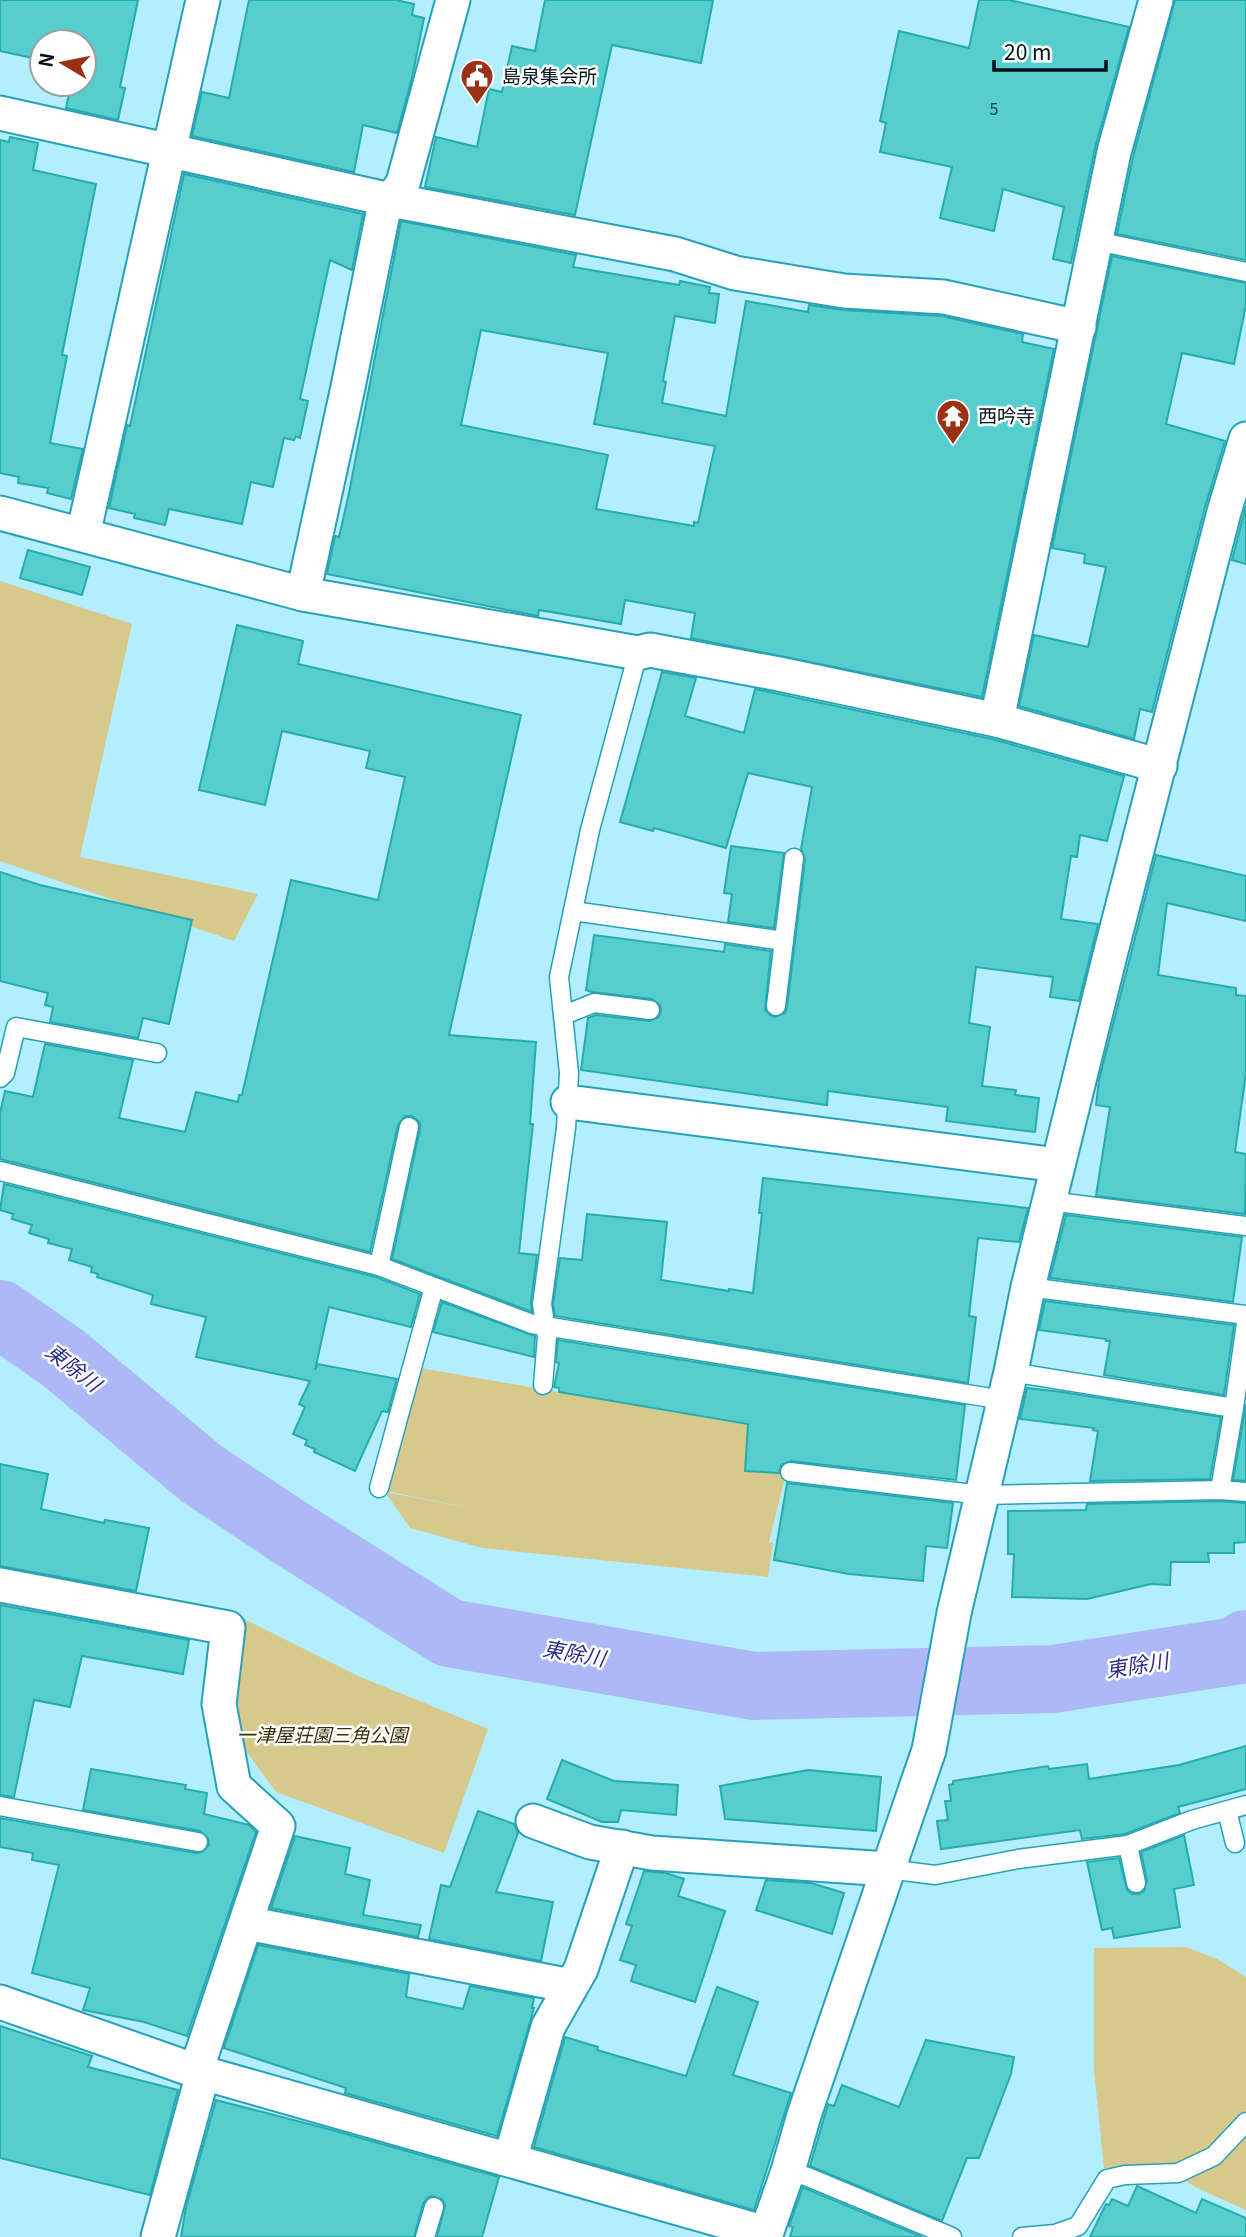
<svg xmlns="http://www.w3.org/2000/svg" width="1246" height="2237" viewBox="0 0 1246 2237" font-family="Georgia,'Noto Sans JP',serif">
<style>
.green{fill:#d7c88c}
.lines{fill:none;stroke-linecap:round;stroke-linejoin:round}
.river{stroke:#adb9f6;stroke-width:68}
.building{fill:#56cece;stroke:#28abab;stroke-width:2;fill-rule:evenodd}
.service-casing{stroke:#27a0b9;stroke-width:21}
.minor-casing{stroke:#27a0b9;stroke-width:37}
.service{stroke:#fff;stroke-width:18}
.minor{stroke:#fff;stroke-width:33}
.labels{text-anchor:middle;stroke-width:5;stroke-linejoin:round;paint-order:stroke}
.number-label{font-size:16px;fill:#164145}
.poi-label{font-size:19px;fill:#001217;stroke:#fff;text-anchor:start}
.park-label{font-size:19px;font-style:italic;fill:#372e06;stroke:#fff}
.water-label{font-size:21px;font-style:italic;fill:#2d2f85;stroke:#fff}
</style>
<rect width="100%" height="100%" fill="#b2eefd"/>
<g class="green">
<path d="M0,581L132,624L80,857L258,894L234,941L0,861Z"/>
<path d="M420,1368L796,1433L769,1542L773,1543L768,1577L482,1548L410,1528L385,1492L480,1510L386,1491Z"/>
<path d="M244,1619L358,1676L488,1729L444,1853L276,1792L244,1748L233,1698Z"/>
<path d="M1186,1947L1217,1959L1246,1977V2114L1206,2156L1179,2167L1104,2168L1094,2071V1948Z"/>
<path d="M1246,2135V2210L1197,2188L1184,2180C1214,2166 1223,2159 1246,2135Z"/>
</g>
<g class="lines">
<path class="river" d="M0,1314L63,1358L202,1474L289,1532L449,1633L754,1686L1053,1679L1235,1651L1246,1644"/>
</g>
<g class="building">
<path d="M0,0H138L120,87L125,88L118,120L66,108L71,84H84V42H42V60L0,51Z"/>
<path d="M249,0H396L414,4L412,15L424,18L412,78L397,133L363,125L354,172L192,136L202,92L229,98Z"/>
<path d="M545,0H713L701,63L612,45L575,215L425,187L436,137L477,147L489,89L502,92L512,46L535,51Z"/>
<path d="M979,0H1009L1129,27L1095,148L1071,263L1053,259L1064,207L1003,189L994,231L940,218L952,167L880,152L886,123L880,121L899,31L969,48Z"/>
<path d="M1175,0H1246V260L1117,234L1133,157Z"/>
<path d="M10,137L38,143L33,170L96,184L62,355L67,356L50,443L83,449L71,499L47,493L48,488L18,483L19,477L0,473V140L9,142Z"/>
<path d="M184,174L363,214L352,270L330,260L300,399L308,401L300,438L296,436L294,440L284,438L273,487L251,482L242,524L169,509L165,525L134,518L135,514L109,508L127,425L130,426Z"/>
<path d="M401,221L576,255L573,267L679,285L680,281L710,287L709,293L719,294L715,323L675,316L663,381L666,382L662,403L726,416L746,301L808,312L809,305L843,310L941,316L1023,334L1022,342L1054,349L982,697L691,638L695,613L625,600L621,624L539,610L538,616L327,574L335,536L339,537L349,493ZM481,330L608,353L594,424L715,446L698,523L694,522V526L596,509L608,455L461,425Z"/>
<path d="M1112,256L1246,283V305L1234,364L1182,353L1166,424L1225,441L1205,507L1152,712L1140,709L1134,739L1019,706L1034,635L1088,647L1106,567L1084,563L1085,554L1052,548Z"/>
<path d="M1246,506V564L1232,560Z"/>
<path d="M28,550L90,567L82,595L20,578Z"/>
<path d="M237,625L303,641L298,664L521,715L449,1035L536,1042L530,1124H533L519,1253L537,1255L531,1302L532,1312L392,1259L420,1129V1123L412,1116H405L398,1125L370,1252L0,1159V1113L5,1091L33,1097L45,1044L133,1060L119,1118L185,1132L196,1092L238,1102L239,1095H242L291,880L378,900L405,777L366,768L370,751L282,731L265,805L199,790Z"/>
<path d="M662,672L696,678L685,716L744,733L755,689L992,739L1124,776L1107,841L1080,835L1077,857L1071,856L1061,919L1098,924L1079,1001L1050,997L1053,977L976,967L969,1023L990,1027L982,1086L1016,1090L1015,1095L1039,1098L1035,1132L946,1121L948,1107L828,1091L827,1105L581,1070L588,1018L596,1015L649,1021L659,1017L661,1011L660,1005L652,999L592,992L586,990L594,935L724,952L725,944L771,951L765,1010L770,1015L775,1017L785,1013L787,1007L805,859L801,849L812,787L748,773L726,848L654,828L653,831L620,822Z"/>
<path d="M731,846L784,853L774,928L728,922L732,894L724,893Z"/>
<path d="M1156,855L1246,876V921L1167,903L1158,975L1236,988V995L1246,996V1073L1235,1152L1246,1154L1245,1214L1096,1196L1110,1107L1096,1105L1099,1080Z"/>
<path d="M0,872L40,885L192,920L169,1024L143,1018L138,1038L50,1022L53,1007L45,1005L48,993L0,981Z"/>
<path d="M763,1178L1028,1208L1019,1242L978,1238L969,1316L976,1317L968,1383L555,1316L553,1304L560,1258L582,1260L587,1214L667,1222L661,1280L729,1291V1289L753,1293L762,1213H759Z"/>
<path d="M4,1184L376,1277L420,1294L411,1327L329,1307L315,1370L318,1364L397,1379L388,1412L382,1411L355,1471L314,1452L315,1449L305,1445L307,1440L293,1434L305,1407L299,1404L310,1381L196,1357L206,1317L151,1304L153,1295L97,1277L98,1274L91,1272L92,1267L69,1260L72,1249L48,1243L49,1239L29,1233L32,1225L12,1219L13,1214L0,1210Z"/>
<path d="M1066,1215L1242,1237L1233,1302L1050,1278Z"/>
<path d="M1045,1301L1234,1325L1224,1395L1104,1375L1110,1341H1106V1339L1039,1330Z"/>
<path d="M442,1302L535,1336L534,1357L433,1332Z"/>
<path d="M558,1340L965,1405L956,1480L791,1461L781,1465L779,1473L745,1471L748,1424L559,1392V1388L554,1387L559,1363L556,1362Z"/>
<path d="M1027,1388L1062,1392L1221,1417L1210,1479L1090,1481L1098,1431L1093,1430L1094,1428L1020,1419Z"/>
<path d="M1246,1404V1481L1233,1480L1245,1410Z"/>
<path d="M0,1464L48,1474L41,1509L104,1523L105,1520L149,1528L136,1591L0,1566Z"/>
<path d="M787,1483L953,1503L947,1548L926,1546L923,1581L849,1574L774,1560Z"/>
<path d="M1220,1501L1246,1503V1542L1234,1543V1553H1208L1209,1562H1171L1170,1585L1151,1584L1087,1599L1012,1597L1014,1554H1008V1511L1086,1510L1087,1504Z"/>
<path d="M0,1605L189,1640L183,1674L82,1656L70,1707L34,1700L14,1797L0,1795Z"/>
<path d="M1246,1746V1789L1178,1807L1180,1813L1125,1834L1082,1839L1080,1830L941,1849L937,1821L948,1820L945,1801H951L949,1785L953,1784V1781L1048,1766L1049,1769L1087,1764L1089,1779L1179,1765Z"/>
<path d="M562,1760L614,1781L678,1785L676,1815L621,1810L618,1822H602L547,1799Z"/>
<path d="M91,1769L186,1785L185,1789L207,1793L204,1814L249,1825L256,1832L187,2036L144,2022L83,2010L90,1988L32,1973L59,1865L32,1860L33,1853L0,1847V1818L196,1853L202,1852L209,1845L208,1838L200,1831L83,1810Z"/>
<path d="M808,1770L881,1777L876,1831L725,1819L720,1786Z"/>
<path d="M478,1811L514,1824L518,1833L496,1892L553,1902L541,1961L429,1939L441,1885L450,1887Z"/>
<path d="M1184,1835L1194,1885L1174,1889L1180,1927L1114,1938L1112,1928L1102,1930L1087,1862L1119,1858L1127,1890L1132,1894H1139L1144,1891L1147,1881L1141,1852Z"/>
<path d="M295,1836L350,1848L345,1874L370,1880L363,1915L421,1925L418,1937L271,1908Z"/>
<path d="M644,1871L666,1873L684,1879L678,1896L725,1911L695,2002L631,1981L636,1965L620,1960L632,1926L626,1924Z"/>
<path d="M766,1880L811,1883L844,1893L832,1934L756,1910Z"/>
<path d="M258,1945L409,1974L406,1997L463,2009L470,1986L534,1998L532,2008H534L497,2136L345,2093L346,2088L224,2048Z"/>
<path d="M717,1987L758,2002L733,2075L791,2093L754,2210L534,2147L565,2037L598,2047L597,2050L686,2076Z"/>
<path d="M0,2026L92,2056L88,2067L178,2090L150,2195L0,2158Z"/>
<path d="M926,2040L1014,2057L1011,2074L979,2158H967L942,2221L810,2166L828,2104L834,2106L842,2085L899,2107Z"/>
<path d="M216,2100L332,2130L499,2177L482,2237H437L445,2205L442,2199L432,2196L427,2198L423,2204L414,2237H181L186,2207Z"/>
<path d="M1137,2186L1196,2213L1202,2199L1246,2218V2237H1090L1106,2204L1109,2205L1112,2199L1128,2206Z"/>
<path d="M803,2187L804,2188L922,2237H790L793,2227L789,2226Z"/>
</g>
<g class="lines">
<defs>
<g id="service">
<path d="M1096,241L1246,272"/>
<path d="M573,911L784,941"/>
<path d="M776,1006L794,858"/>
<path d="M564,1015L594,1003L650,1010"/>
<path d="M0,1078L5,1073L16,1027L157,1053"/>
<path d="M0,1171L379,1266L532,1324L985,1397L1004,1402"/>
<path d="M1049,1201L1246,1226"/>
<path d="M379,1266L409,1127"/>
<path d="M1028,1287L1246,1315"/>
<path d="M1011,1372L1234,1408"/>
<path d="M543,1385L547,1337L542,1304L566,1128L569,1073L559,977L590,830L638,653"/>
<path d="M790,1472L981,1495L1220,1490L1246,1492"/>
<path d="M379,1488L434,1287"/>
<path d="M1220,1490L1234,1408L1246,1323"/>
<path d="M0,1806L198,1842"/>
<path d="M1227,1811L1235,1843"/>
<path d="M1128,1845L1136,1883"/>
<path d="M888,1869L935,1875L1018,1859L1128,1845L1192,1820L1246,1805"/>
<path d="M788,2171L808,2177L952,2237"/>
<path d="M425,2237L434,2207"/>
<path d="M1022,2237L1055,2234L1078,2226L1107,2179L1125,2175L1178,2173L1214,2156L1246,2122"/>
</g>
<g id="minor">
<path d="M0,113L391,200L675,254L735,273L844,291L944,297L1079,327"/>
<path d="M0,513L303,594L638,653L650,650L779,674L997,720L1160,766"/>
<path d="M83,535L203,0"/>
<path d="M303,594L348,387L383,213L403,183L453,0"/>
<path d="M997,720L1114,152L1156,0"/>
<path d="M568,1102L1058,1165"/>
<path d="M0,1585L228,1628L219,1704L234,1786L278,1826L196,2071"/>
<path d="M533,1821L590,1842L652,1853L888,1869"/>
<path d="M246,1923L571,1986"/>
<path d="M0,2002L196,2071L766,2233"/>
<path d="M510,2160L548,2027L581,1969L622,1847"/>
<path d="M158,2237L203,2073"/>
<path d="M765,2237L788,2171L804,2115L929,1750L954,1613L1011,1372L1028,1287L1109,959L1224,512L1246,439"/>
</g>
</defs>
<use href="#service" class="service-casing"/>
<use href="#minor" class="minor-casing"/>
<use href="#service" class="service"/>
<use href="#minor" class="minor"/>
</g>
<defs>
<symbol id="civic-pin" viewBox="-11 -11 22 30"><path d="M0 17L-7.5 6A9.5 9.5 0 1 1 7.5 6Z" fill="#993115" stroke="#fff"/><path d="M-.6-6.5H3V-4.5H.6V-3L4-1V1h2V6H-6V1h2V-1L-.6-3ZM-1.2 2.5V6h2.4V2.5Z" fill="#fff"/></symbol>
<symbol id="temple-pin" viewBox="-11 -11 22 30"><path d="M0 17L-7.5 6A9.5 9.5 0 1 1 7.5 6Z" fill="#993115" stroke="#fff"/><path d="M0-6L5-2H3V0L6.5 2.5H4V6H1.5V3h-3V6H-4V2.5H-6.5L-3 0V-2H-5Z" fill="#fff"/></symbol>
</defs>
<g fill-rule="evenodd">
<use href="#civic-pin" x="458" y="57" width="38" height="52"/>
<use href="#temple-pin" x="934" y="397" width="38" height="52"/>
</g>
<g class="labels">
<g class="number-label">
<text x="994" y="115">5</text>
</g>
<g class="poi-label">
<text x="502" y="83">島泉集会所</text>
<text x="978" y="423">西吟寺</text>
</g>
<g class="park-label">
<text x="322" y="1742">一津屋荘園三角公園</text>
</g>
<g class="water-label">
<text transform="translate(73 1368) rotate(38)" y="7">東除川</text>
<text transform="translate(574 1654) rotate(10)" y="7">東除川</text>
<text transform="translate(1137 1666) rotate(-9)" y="7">東除川</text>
</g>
</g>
<g transform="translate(63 63) rotate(280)"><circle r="33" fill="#ffffff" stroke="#99a0a2" stroke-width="2"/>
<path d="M0-5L12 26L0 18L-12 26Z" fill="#993115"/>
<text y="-10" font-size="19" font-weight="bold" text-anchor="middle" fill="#001217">N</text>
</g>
<path d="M994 60v10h112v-10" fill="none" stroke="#001217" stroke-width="3.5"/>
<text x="1004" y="60" font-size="21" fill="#001217" stroke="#ffffff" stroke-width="5" paint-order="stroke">20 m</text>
</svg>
